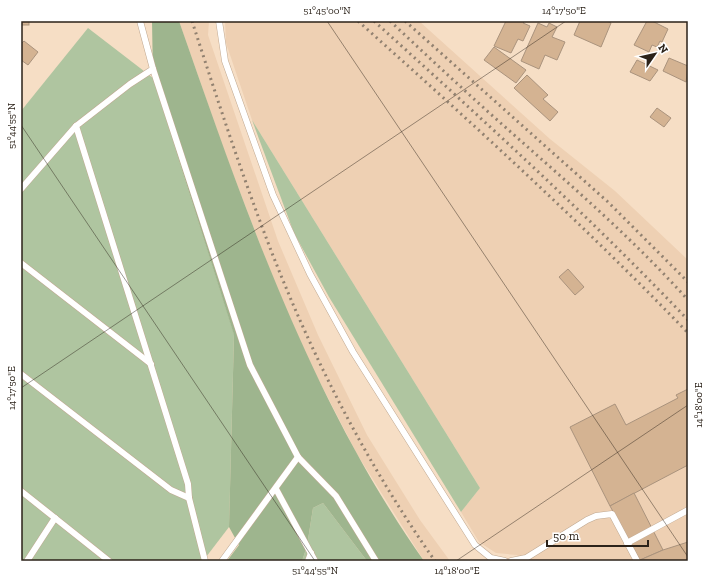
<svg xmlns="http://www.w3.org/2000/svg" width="709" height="582" viewBox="0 0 709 582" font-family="'Zilla Slab',serif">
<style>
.built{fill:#eed0b3}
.green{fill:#afc5a0}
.forest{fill:#9eb58e}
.building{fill:#d4b392;stroke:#aa937d}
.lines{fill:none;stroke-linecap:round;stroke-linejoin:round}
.lane-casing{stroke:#c0a992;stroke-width:7}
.lane{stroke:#fff;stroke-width:6}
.rail{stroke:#918170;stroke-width:3;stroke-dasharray:2 4;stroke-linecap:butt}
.ticks{fill:none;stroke:#2b2219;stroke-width:1;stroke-opacity:0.45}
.neatline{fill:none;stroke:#2b2219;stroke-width:1.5}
.ticks-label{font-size:10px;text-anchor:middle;fill:#2b2219}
</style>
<rect width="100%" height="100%" fill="#f6dec5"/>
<g class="built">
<path d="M179,21H209L208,35L278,241L318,335L367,435L420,520L450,561H424L357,454L312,367L281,299L225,153Z"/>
<path d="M225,21H419L550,139L615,191L688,260V561H520L517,555L496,553L479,542L461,512L480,488L252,120L226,43Z"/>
</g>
<g class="green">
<path d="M88,28L153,78L234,334L229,527L203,561H21V111Z"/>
<path d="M252,120L480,488L461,512L329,297L294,233Z"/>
<path d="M323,503L367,561H302L307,546L313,508Z"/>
</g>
<path class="forest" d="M152,21H179C244,207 309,398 424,561H367L323,503L313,508L307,546L302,561H227L239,545L229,527L234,335L153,78Z"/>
<g class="building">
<rect x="21" y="21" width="8" height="4"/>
<path d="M506,21H525L523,23L530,26L523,41L518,39L511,53L494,46Z"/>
<path d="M580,21H607L611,23L601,47L574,35Z"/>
<path d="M647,21H652L668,29L662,42L660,41L657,47L652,45L649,52L634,45Z"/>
<path d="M538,23L547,27L549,23L557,27L552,37L565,42L557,60L545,55L539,69L521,61Z"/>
<path d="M24,41L38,52L28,65L21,60V44Z"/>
<path d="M494,47L526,70L516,83L484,60Z"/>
<path d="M669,58L688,66L686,82L663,71Z"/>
<path d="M637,60L658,70L650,81L630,72Z"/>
<path d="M527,75L548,95L543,99L558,112L550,121L514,88Z"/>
<path d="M657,108L671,118L664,127L650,117Z"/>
<path d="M568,269L584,287L575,295L559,277Z"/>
<path d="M688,389V465L610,506L570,427L615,404L626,425L678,398L676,395Z"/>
<path d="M634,493L663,550L640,560L610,506Z"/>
<path d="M688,542V561L640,560L663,550Z"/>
</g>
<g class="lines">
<defs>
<g id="lane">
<path d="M140,21L153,69L250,365L298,457L336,496L376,561"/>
<path d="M219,21L225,61L273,195L310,274L353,352L475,545L491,558L505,561"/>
<path d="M153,69L130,84L76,126L188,484L189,498L205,561"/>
<path d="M21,189L76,126"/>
<path d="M21,263L151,364"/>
<path d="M21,374L171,490L189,498"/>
<path d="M276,489L315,561"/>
<path d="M21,491L109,561"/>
<path d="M627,543L688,510"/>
<path d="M27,561L55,518"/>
<path d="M222,561L298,457"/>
<path d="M308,561L311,553"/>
<path d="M511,561L526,558L587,520L596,516L612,514L637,561"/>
</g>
</defs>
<use href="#lane" class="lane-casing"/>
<use href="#lane" class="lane"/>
<g class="rail">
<path d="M192,21C214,89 236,157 261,224C305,343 362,457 435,561"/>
<path d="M358,21C471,122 583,224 688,333"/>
<path d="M374,21C481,118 588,215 688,320"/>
<path d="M390,21C422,51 453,80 485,109C555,172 625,230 688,300"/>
<path d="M405,21L608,202L688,282"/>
</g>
</g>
<path class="ticks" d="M327,21L688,557M21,125L315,561M21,388L566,21M456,561L688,405"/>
<rect width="709" height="582" fill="none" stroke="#ffffff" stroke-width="44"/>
<g transform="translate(655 54) rotate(56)" stroke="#ffffff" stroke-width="3" paint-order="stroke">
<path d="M0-3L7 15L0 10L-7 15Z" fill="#2b2219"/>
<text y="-6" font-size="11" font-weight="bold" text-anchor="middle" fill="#2b2219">N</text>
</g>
<path d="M547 540v6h101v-6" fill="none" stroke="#2b2219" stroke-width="2"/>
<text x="553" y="540" font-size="12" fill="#2b2219" stroke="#ffffff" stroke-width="3" paint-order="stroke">50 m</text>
<rect x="22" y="22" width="665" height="538" class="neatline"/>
<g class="ticks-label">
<text x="327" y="14">51°45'00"N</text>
<text x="564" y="14">14°17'50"E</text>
<text transform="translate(11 126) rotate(-90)" y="4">51°44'55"N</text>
<text transform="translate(11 388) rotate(-90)" y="4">14°17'50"E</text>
<text transform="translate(698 405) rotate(-90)" y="4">14°18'00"E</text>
<text x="315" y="574">51°44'55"N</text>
<text x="457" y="574">14°18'00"E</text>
</g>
</svg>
